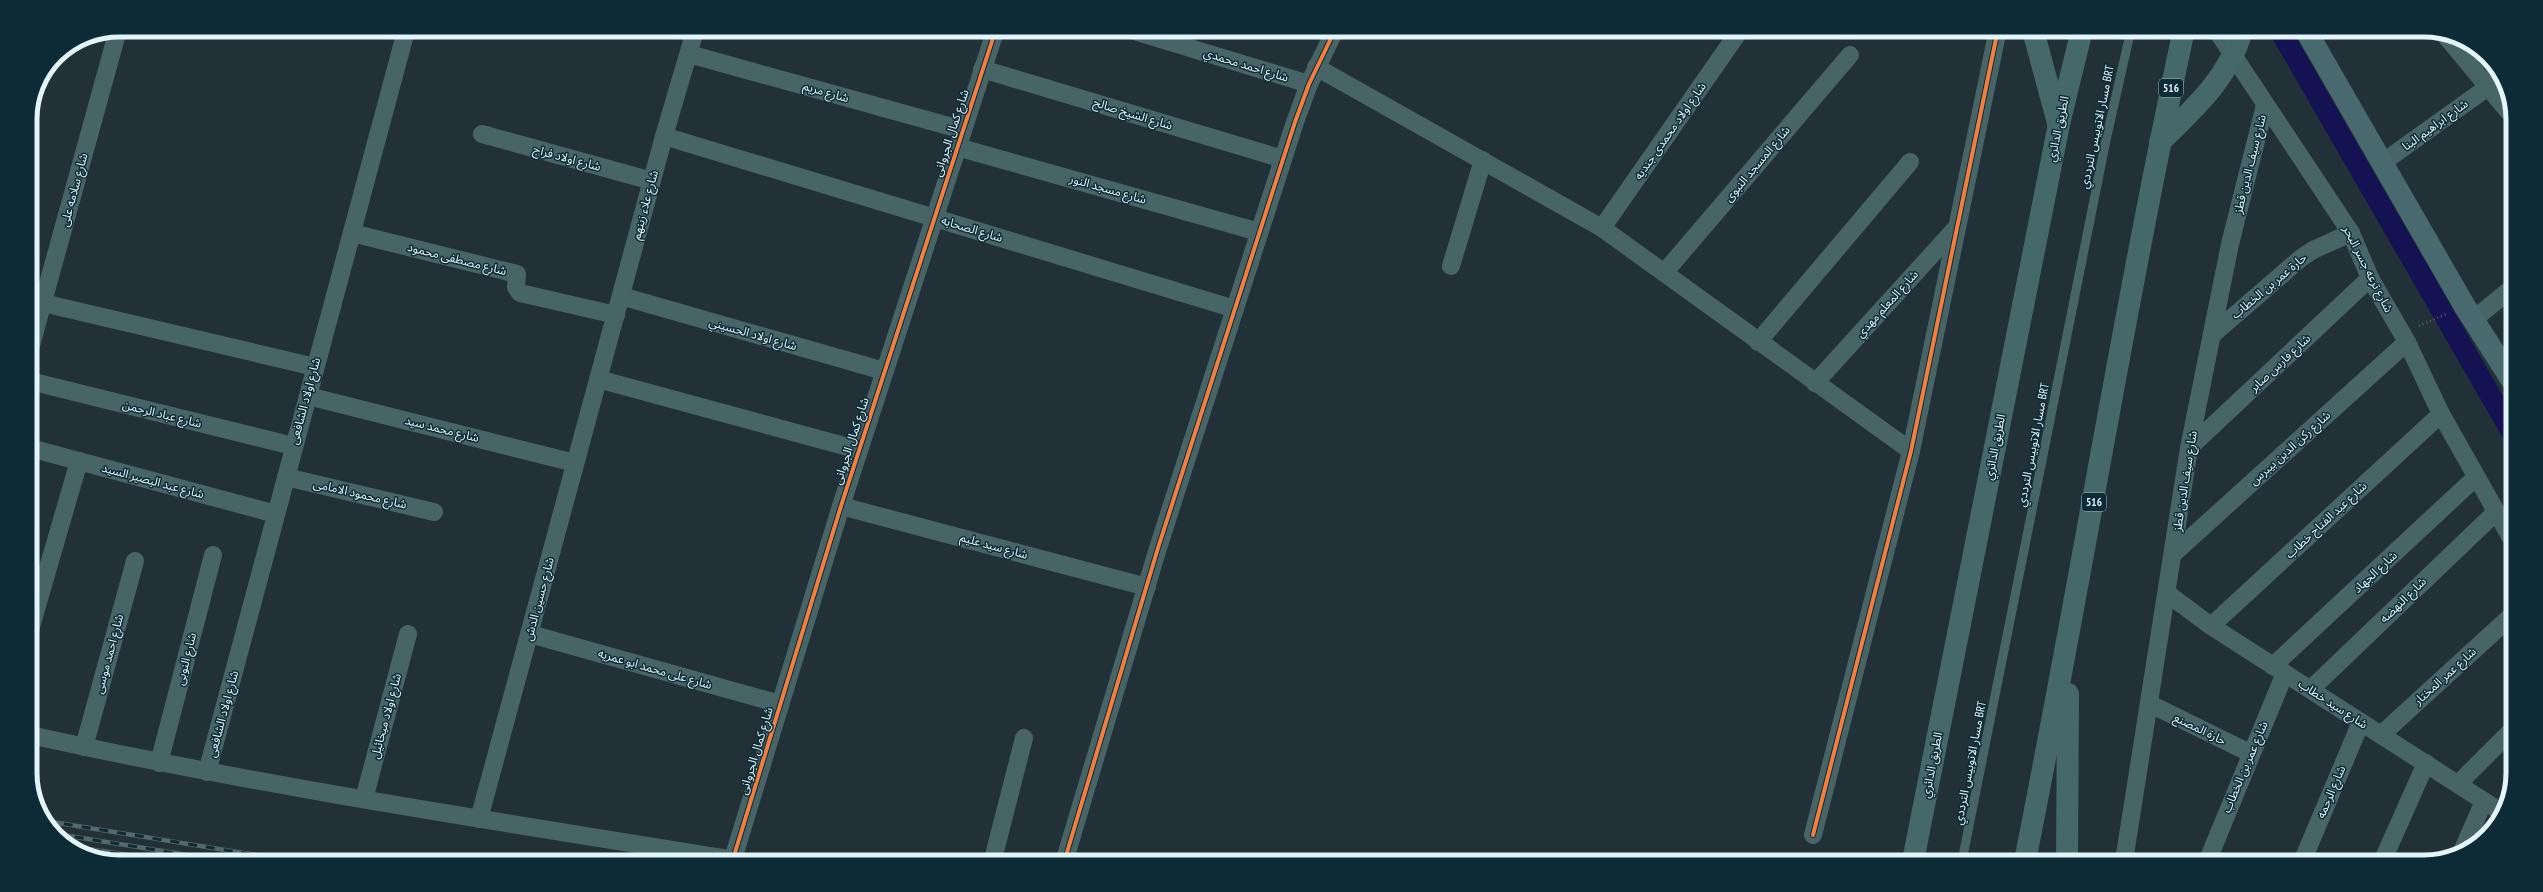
<svg xmlns="http://www.w3.org/2000/svg" width="2543" height="892" viewBox="0 0 2543 892" font-family="'PT Sans Narrow','Noto Sans Arabic',sans-serif">
<style>
.lines{fill:none;stroke-linecap:round;stroke-linejoin:round}
.canal{stroke:#141253;stroke-width:21}
.path{stroke:#4d6567;stroke-width:2.5;stroke-dasharray:1 3;stroke-linecap:butt}
.lane{stroke:#476467;stroke-width:9}
.street{stroke:#476467;stroke-width:18}
.secondary{stroke:#48696d;stroke-width:22}
.highway{stroke:#45686b;stroke-width:22}
.rail-casing{stroke:#53696d;stroke-width:4.5}
.rail{stroke:#0d2b36;stroke-width:3;stroke-dasharray:9;stroke-linecap:butt}
.highway-bridge{stroke:#45686b;stroke-width:22}
.cycleway-casing{stroke:#0d2b36;stroke-width:6}
.cycleway{stroke:#f27e40;stroke-width:4}
.labels{text-anchor:middle;stroke-width:3;stroke-linejoin:round;paint-order:stroke}
.shield{fill:#0d2b36;stroke:#a3b8c0;stroke-width:1}
.shield-label{font-size:11px;font-weight:bold;fill:#e3f4fb}
.street-label{font-size:12px;fill:#e3f4fb;stroke:#0d2b36}
.rim{fill:none;stroke:#e3f4fb;stroke-width:5}
</style>
<rect width="100%" height="100%" fill="#213137"/>
<g class="lines">
<path class="canal" d="M2282,34L2511,431"/>
<path class="path" d="M2419,326L2446,314"/>
<path class="lane" d="M1962,861L2106,140L2130,34"/>
<g class="street">
<path d="M1137,32L1309,84"/>
<path d="M2219,34L2351,233L2370,278L2407,342L2441,414L2510,536"/>
<path d="M2445,35L2513,117"/>
<path d="M689,54L963,130"/>
<path d="M1316,67L1602,228L1911,451"/>
<path d="M982,69L1283,159"/>
<path d="M482,134L652,181"/>
<path d="M664,136L1235,309"/>
<path d="M957,147L1259,232"/>
<path d="M2382,163L2488,87"/>
<path d="M1602,228L1738,33"/>
<path d="M352,233L517,274L516,287L520,293L616,315"/>
<path d="M1451,266L1483,160"/>
<path d="M1664,273L1850,55"/>
<path d="M621,296L884,371"/>
<path d="M43,303L315,367"/>
<path d="M2473,320L2512,288"/>
<path d="M2212,335L2301,258L2313,250L2351,233"/>
<path d="M1758,342L1910,162"/>
<path d="M30,349L118,30"/>
<path d="M598,379L859,450"/>
<path d="M30,381L293,446"/>
<path d="M1815,383L1957,227"/>
<path d="M308,396L575,463"/>
<path d="M30,448L276,514"/>
<path d="M2189,448L2370,278"/>
<path d="M286,477L434,512"/>
<path d="M841,506L1147,587"/>
<path d="M2173,554L2407,342"/>
<path d="M2168,594L2211,626L2501,812"/>
<path d="M2211,626L2441,414"/>
<path d="M30,630L79,461"/>
<path d="M530,634L780,704"/>
<path d="M2273,666L2475,478"/>
<path d="M2311,689L2496,512"/>
<path d="M2150,704L2250,753"/>
<path d="M30,735C261,786 495,821 729,859"/>
<path d="M2381,735L2510,617"/>
<path d="M84,747L135,561"/>
<path d="M159,763L213,555"/>
<path d="M207,772L406,31"/>
<path d="M2458,784L2509,733"/>
<path d="M364,799L408,634"/>
<path d="M479,819L664,136L695,31"/>
<path d="M1813,835L1911,451L1997,34"/>
<path d="M2463,849L2484,801"/>
<path d="M733,859L841,506L995,32"/>
<path d="M993,859L1024,738"/>
<path d="M1065,859L1158,548L1295,122L1309,84L1334,32"/>
<path d="M2124,861L2189,448L2230,244L2265,105"/>
<path d="M2207,862L2285,673"/>
<path d="M2302,862L2361,722"/>
<path d="M2382,862L2426,763"/>
</g>
<path class="secondary" d="M2308,34L2464,305L2511,379"/>
<g class="highway">
<path d="M2034,34L2058,123"/>
<path d="M1913,861L2059,124L2081,34"/>
<path d="M2025,861C2080,586 2124,309 2183,34"/>
<path d="M2067,861L2068,694"/>
</g>
<defs>
<g id="rail">
<path d="M46,821L275,858"/>
<path d="M57,834L206,858"/>
<path d="M75,847L143,857"/>
</g>
</defs>
<use href="#rail" class="rail-casing"/>
<use href="#rail" class="rail"/>
<path class="highway-bridge" d="M2160,142C2192,110 2228,79 2241,34"/>
<defs>
<g id="cycleway">
<path d="M1813,835L1911,451L1997,34"/>
<path d="M733,859L841,506L995,32"/>
<path d="M1065,859L1158,548L1295,122L1309,84L1334,32"/>
</g>
</defs>
<use href="#cycleway" class="cycleway-casing"/>
<use href="#cycleway" class="cycleway"/>
</g>
<g class="labels">
<g class="shield">
<rect x="2159" y="79" width="24" height="18" rx="3"/>
<rect x="2082" y="493" width="24" height="18" rx="3"/>
</g>
<g class="shield-label">
<text x="2171" y="92">516</text>
<text x="2094" y="506">516</text>
</g>
<g class="street-label">
<text transform="translate(1246 65) rotate(17)" y="4">شارع احمد محمدي</text>
<text transform="translate(826 92) rotate(16)" y="4">شارع مريم</text>
<text transform="translate(1133 114) rotate(17)" y="4">شارع الشيخ صالح</text>
<text transform="translate(2435 125) rotate(-36)" y="4">شارع ابراهيم البنا</text>
<text transform="translate(2097 127) rotate(-78)" y="4">مسار الاتوبيس الترددي BRT</text>
<text transform="translate(2058 129) rotate(-78)" y="4">الطريق الدائري</text>
<text transform="translate(1670 131) rotate(-55)" y="4">شارع اولاد محمدى جنديه</text>
<text transform="translate(951 133) rotate(-72)" y="4">شارع كمال الجروانى</text>
<text transform="translate(567 158) rotate(15)" y="4">شارع اولاد فراج</text>
<text transform="translate(1757 164) rotate(-50)" y="4">شارع المسجد النبوى</text>
<text transform="translate(2250 164) rotate(-76)" y="4">شارع سيف الدين قطز</text>
<text transform="translate(1108 189) rotate(16)" y="4">شارع مسجد النور</text>
<text transform="translate(74 190) rotate(-75)" y="4">شارع سلامه على</text>
<text transform="translate(645 205) rotate(-75)" y="4">شارع علاء زينهم</text>
<text transform="translate(972 229) rotate(17)" y="4">شارع الصحابه</text>
<text transform="translate(457 259) rotate(14)" y="4">شارع مصطفى محمود</text>
<text transform="translate(2368 269) rotate(63)" y="4">شارع ترعه جسر البحر</text>
<text transform="translate(2269 286) rotate(-40)" y="4">حارة عمر بن الخطاب</text>
<text transform="translate(1887 304) rotate(-48)" y="4">شارع المعلم مهدي</text>
<text transform="translate(753 334) rotate(16)" y="4">شارع اولاد الحسيني</text>
<text transform="translate(2280 363) rotate(-43)" y="4">شارع فارس صابر</text>
<text transform="translate(305 401) rotate(-75)" y="4">شارع اولاد الشافعى</text>
<text transform="translate(162 414) rotate(14)" y="4">شارع عباد الرحمن</text>
<text transform="translate(442 429) rotate(14)" y="4">شارع محمد سيد</text>
<text transform="translate(851 441) rotate(-72)" y="4">شارع كمال الجروانى</text>
<text transform="translate(2033 445) rotate(-79)" y="4">مسار الاتوبيس الترددي BRT</text>
<text transform="translate(1995 447) rotate(-79)" y="4">الطريق الدائري</text>
<text transform="translate(2290 448) rotate(-42)" y="4">شارع ركن الدين بيبرس</text>
<text transform="translate(153 481) rotate(15)" y="4">شارع عبد البصير السيد</text>
<text transform="translate(2185 481) rotate(-81)" y="4">شارع سيف الدين قطز</text>
<text transform="translate(360 494) rotate(13)" y="4">شارع محمود الامامى</text>
<text transform="translate(2326 520) rotate(-43)" y="4">شارع عبد الفتاح خطاب</text>
<text transform="translate(994 546) rotate(15)" y="4">شارع سيد عليم</text>
<text transform="translate(2375 572) rotate(-43)" y="4">شارع الجهاد</text>
<text transform="translate(539 599) rotate(-75)" y="4">شارع حسين الدش</text>
<text transform="translate(2403 600) rotate(-44)" y="4">شارع النهضه</text>
<text transform="translate(109 654) rotate(-75)" y="4">شارع احمد موسى</text>
<text transform="translate(186 659) rotate(-76)" y="4">شارع النوبى</text>
<text transform="translate(655 669) rotate(16)" y="4">شارع على محمد ابو عمريه</text>
<text transform="translate(2445 676) rotate(-42)" y="4">شارع عمر المختار</text>
<text transform="translate(2333 704) rotate(33)" y="4">شارع سيد خطاب</text>
<text transform="translate(223 714) rotate(-75)" y="4">شارع اولاد الشافعى</text>
<text transform="translate(386 716) rotate(-75)" y="4">شارع اولاد ميخائيل</text>
<text transform="translate(2200 729) rotate(26)" y="4">حارة المصنع</text>
<text transform="translate(756 751) rotate(-73)" y="4">شارع كمال الجروانى</text>
<text transform="translate(1970 763) rotate(-79)" y="4">مسار الاتوبيس الترددي BRT</text>
<text transform="translate(1932 765) rotate(-79)" y="4">الطريق الدائري</text>
<text transform="translate(2245 767) rotate(-67)" y="4">شارع عمر بن الخطاب</text>
<text transform="translate(2331 792) rotate(-67)" y="4">شارع الرحمه</text>
</g>
</g>
<path d="M0 0H2543V892H0ZM119 37H2424A82 82 0 0 1 2506 119V773A82 82 0 0 1 2424 855H119A82 82 0 0 1 37 773V119A82 82 0 0 1 119 37Z" fill="#0d2b36" fill-rule="evenodd"/>
<path class="rim" d="M119 37H2424A82 82 0 0 1 2506 119V773A82 82 0 0 1 2424 855H119A82 82 0 0 1 37 773V119A82 82 0 0 1 119 37Z"/>
</svg>
